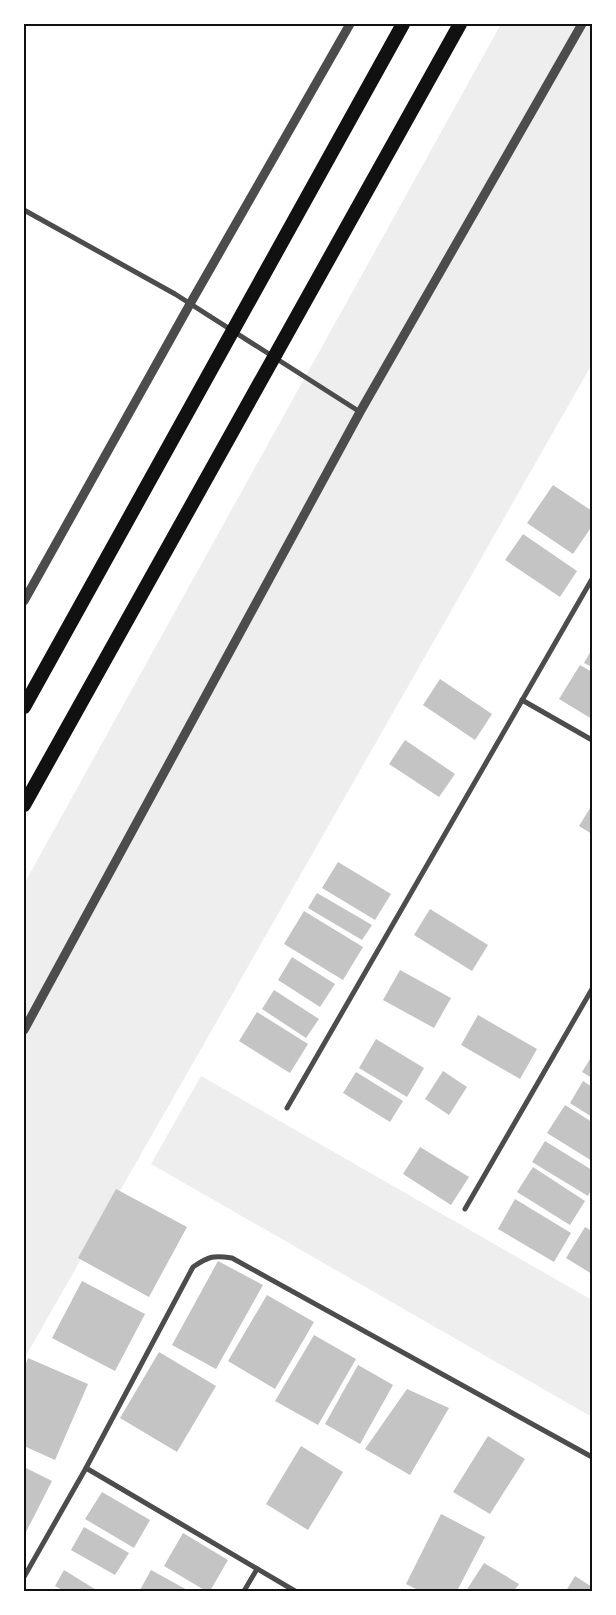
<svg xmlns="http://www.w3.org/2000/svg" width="616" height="1615" viewBox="0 0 616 1615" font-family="'Alegreya Sans',sans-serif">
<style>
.green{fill:#eee}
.building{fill:#c4c4c4}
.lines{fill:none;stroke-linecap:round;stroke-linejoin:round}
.minor{stroke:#4c4c4c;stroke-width:5}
.tertiary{stroke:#4c4c4c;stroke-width:9}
.trunk{stroke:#111;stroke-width:14}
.neatline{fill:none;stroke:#111;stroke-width:2}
</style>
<rect width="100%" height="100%" fill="#fff"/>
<g class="green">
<path d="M501,24H592V364L24,1359V884Z"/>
<path d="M201,1076L592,1300V1417L151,1164Z"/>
</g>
<g class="building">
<path d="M553,485L592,511V526L573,554L527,523Z"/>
<path d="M523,534L577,571L560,597L505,560Z"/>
<path d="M592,649V667L584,663Z"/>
<path d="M580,665L592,672V719L559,699Z"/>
<path d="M440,679L492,714L475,740L423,705Z"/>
<path d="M405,740L455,774L439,797L389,764Z"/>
<path d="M592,805V834L579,826Z"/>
<path d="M338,862L391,894L375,920L322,888Z"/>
<path d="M317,893L372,925L362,940L308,908Z"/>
<path d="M430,909L488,945L472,971L414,935Z"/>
<path d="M304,911L363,947L343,980L284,944Z"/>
<path d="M292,957L335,984L320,1007L278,980Z"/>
<path d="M400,970L451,998L434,1028L383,1000Z"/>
<path d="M274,990L319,1019L306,1038L262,1009Z"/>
<path d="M257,1012L308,1044L290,1073L239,1041Z"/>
<path d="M478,1015L537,1049L520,1079L461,1045Z"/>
<path d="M376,1039L424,1068L407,1097L359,1068Z"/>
<path d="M592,1056V1078L582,1072Z"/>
<path d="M443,1071L467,1087L449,1115L425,1099Z"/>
<path d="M356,1072L403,1101L390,1122L343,1093Z"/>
<path d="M583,1081L592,1087V1117L570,1103Z"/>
<path d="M565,1105L592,1122V1161L547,1133Z"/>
<path d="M545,1141L592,1170V1188L588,1196L532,1162Z"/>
<path d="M420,1147L469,1177L451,1205L403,1174Z"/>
<path d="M533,1167L585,1201L570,1225L517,1192Z"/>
<path d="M116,1189L187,1227L149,1297L78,1258Z"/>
<path d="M515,1199L571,1233L554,1262L498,1229Z"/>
<path d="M585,1227L592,1231V1274L566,1258Z"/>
<path d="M218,1261L263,1285L216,1369L172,1345Z"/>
<path d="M82,1281L145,1314L115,1371L52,1338Z"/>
<path d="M267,1295L314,1322L275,1389L228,1361Z"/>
<path d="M314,1335L356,1359L318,1425L275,1401Z"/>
<path d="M159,1352L216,1386L177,1452L120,1418Z"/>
<path d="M28,1358L88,1384L55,1460L24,1446V1369Z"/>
<path d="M358,1365L393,1385L360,1444L325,1424Z"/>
<path d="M407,1389L449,1408L410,1475L365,1449Z"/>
<path d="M488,1436L525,1459L490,1514L453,1492Z"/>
<path d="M301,1446L343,1472L308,1530L266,1504Z"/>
<path d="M24,1467L52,1481L24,1536Z"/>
<path d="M102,1492L150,1520L134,1548L85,1519Z"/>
<path d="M441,1514L485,1537L457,1591H420L406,1584Z"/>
<path d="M84,1527L129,1553L115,1575L71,1550Z"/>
<path d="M183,1533L228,1560L210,1591H206L164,1566Z"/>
<path d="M484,1563L519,1584L514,1591H466Z"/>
<path d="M64,1570L98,1591H64L55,1586Z"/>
<path d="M151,1570L189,1591H143L140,1590Z"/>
<path d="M575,1576L592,1587V1591H566Z"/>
</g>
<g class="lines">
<g class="minor">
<path d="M24,210L175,294L360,412"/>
<path d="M522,700L592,740"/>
<path d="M287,1108L592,579"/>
<path d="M465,1209L592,989"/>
<path d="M86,1468L295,1591"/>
<path d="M24,1577L86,1468L193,1267C209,1256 214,1255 232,1258L592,1457"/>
<path d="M244,1591L257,1569"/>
</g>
<g class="tertiary">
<path d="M24,601L190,304L350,24"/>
<path d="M24,1030L360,412L582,24"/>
</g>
<g class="trunk">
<path d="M24,707L403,24"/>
<path d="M24,805L460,24"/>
</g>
</g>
<rect width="616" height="1615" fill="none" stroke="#ffffff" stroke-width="50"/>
<rect x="25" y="25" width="566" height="1565" class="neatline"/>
</svg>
